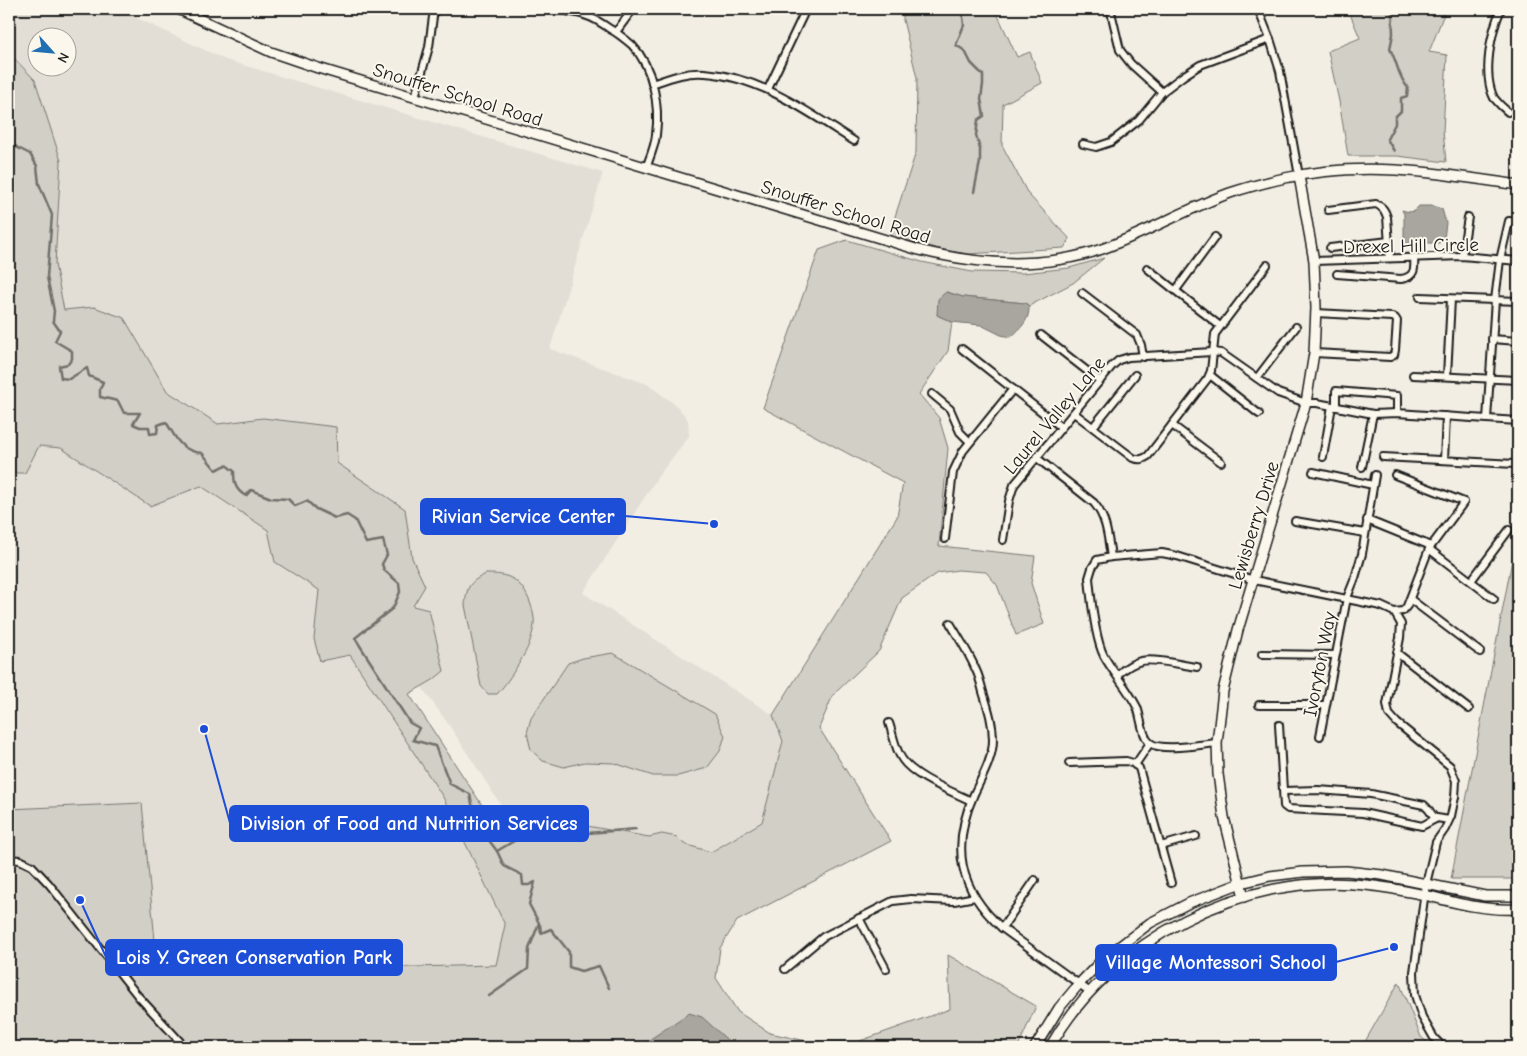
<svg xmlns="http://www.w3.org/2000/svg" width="1527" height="1056" viewBox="0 0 1527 1056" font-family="'Comic Neue',sans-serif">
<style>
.built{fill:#e2ded5;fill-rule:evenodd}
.green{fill:#d2cfc6;stroke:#777671}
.water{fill:#a9a6a0;stroke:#716f6b}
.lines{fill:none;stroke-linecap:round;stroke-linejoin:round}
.stream{stroke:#716f6b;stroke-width:2.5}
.street-casing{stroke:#1c1c1c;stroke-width:10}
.secondary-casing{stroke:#1c1c1c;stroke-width:12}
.street{stroke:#fbf7ec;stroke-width:6}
.secondary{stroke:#fbf7ec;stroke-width:9}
.labels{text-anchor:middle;stroke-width:4;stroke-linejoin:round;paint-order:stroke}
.street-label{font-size:19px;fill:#1c1c1c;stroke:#fbf7ec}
.leader{fill:none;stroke:#1d4ed8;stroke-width:2}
.callout-dot{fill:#1d4ed8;stroke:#fbf7ec;stroke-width:2}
.callout{fill:#1d4ed8;stroke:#1d4ed8;stroke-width:2}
.callout-label{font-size:20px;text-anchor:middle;font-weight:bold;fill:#fff}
</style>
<rect width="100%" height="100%" fill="#f2eee4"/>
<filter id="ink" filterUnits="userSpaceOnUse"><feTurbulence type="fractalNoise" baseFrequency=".02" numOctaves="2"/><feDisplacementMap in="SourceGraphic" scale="10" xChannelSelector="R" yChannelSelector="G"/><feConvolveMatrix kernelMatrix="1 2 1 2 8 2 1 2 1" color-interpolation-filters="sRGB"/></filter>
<g filter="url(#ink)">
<g class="built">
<path d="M9,9H118L226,60L603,173L550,349L647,384L677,406L688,420L689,436L659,475L583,593L773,715L783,741L762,822L720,846L591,961L501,805L449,725L268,474L9,339ZM38,38H68V68H38Z"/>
<path d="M9,421L39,446L61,448L150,506L201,486L268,530L275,562L319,590L314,639L350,655L443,797L505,925L497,965L157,973L142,803L9,811Z"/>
</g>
<g class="green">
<path d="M903,9H995L1017,57L1030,52L1042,83L1003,104L1002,145L1028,194L1069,238L1068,241L1069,242L1067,243L1064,248L968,254L939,249L889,235L916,152L917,78L903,20Z"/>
<path d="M1348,9H1432L1444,14L1429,52L1447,55L1443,131L1446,162L1397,156H1348L1339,101L1328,51L1360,38Z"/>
<path d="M9,53L35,80L61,161L55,264L64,310L94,307L124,318L167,391L218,424L263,418L336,427L337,463L405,509L412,558L425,586L413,606L429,610L444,671L433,680L409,694L482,805L505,836L508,812L649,837L662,834L677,837L684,844L711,852L762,822L783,741L773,715L897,517L903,483L763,408L819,250L847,240L922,262L972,272L1023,273L1069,268L1104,258L1073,283L1029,306L1025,303L963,297L947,292L937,315L952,322L948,351L919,394L939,418L948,448L939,546L1035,556L1031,583L1044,624L1016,635L997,585L986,572L958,570L938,573L902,598L879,651L833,695L819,728L891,841L737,921L720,948L716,978L738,1012L770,1033L806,1041L857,1042L950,1009L948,955L1036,1006L1018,1047H735L730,1042H646L641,1047H9V809L142,803L158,973L496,965L505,925L443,797L350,655L320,661L314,639L319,590L275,562L268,530L201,486L150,506L61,448L39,446L25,473H9Z"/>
<path d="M1518,529V879H1451Z"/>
<path d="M486,574C494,574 501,574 509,577C524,583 532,603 534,618C535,625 532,635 530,641C527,653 506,685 497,694H488L481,686L465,605C467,586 469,582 486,574Z"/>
<path d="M613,653L715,714L725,736L720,751L707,768L678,776H653L614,763L585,762L564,767L543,761L531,750L527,733L531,718L568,663L583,658Z"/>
<path d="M1399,982L1421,1037L1433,1047H1362Z"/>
</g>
<g class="water">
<path d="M1419,206H1432L1442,209L1446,223L1444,239L1439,243H1419L1408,244L1404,242V214L1402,210L1409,212L1414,211Z"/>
<path d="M946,292L963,297L1025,303L1029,306C1030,320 1021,328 1011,337L1001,335L981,325L952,322L937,315L938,299Z"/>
<path d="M689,1013L702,1017L735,1047H641L646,1042Z"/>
</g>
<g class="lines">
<g class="stream">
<path d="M962,9L964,25L956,45L965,51L971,63L983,75V84L981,99L984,116L978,120L976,135L980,149V162L974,192"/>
<path d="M1392,9L1393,34L1390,49C1398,63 1397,75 1408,88L1407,96L1401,98V111L1395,117V124L1387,139L1394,151"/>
<path d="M9,120L11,128L10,142L18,148L30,154L37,166L39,184L52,215L47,277L54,311L53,321L60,331L55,341L72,351V359L68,364L59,366L61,378L69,379L87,368L89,376L103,382L100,389V397L118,401L124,413H140L133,424L140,427H149L150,434L157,433L158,425L166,422C177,439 180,451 202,453L216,470L226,465L234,471C234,483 235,490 246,496L251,490L271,498L288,499L295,506L307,501L316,509L335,518L347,515L355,520L366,543L383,540L387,555L382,564L384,570L399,583L400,592L393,608L355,638L410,723L419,728L413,740L435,746L450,784L470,794L476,823L497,851L504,866L522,875L523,885H529L535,882L529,904L539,923L529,949L528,969L489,996"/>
<path d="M497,851L529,832L552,836L636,829"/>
<path d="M540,925L541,933L551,929L569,952V967L581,971L599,966L609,988"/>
</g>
<defs>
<g id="street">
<path d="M545,9C559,10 574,11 587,16C596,19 603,24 610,29C618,33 625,39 632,45C653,67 660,105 656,135C655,146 650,157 646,168"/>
<path d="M1108,9L1111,12L1120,50L1131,64L1162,92"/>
<path d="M1258,9L1270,39L1280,71L1299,176"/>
<path d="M1501,9C1491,32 1482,74 1494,98C1498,103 1503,108 1508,112"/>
<path d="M616,32L633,9"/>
<path d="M652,84C669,78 687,71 705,73C761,77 808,112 854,141"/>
<path d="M768,89L806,9"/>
<path d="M415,97L429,47L434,9"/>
<path d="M1083,144L1096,147L1111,142L1139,120L1162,92L1183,76L1200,65L1270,39"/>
<path d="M1328,210L1376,204C1383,207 1385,211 1387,217L1390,258"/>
<path d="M1330,248L1389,241"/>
<path d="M1462,256L1468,217"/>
<path d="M1314,261L1462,256L1518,261"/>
<path d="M1147,268L1220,326"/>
<path d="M1337,274L1401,279C1415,277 1415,269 1414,257"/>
<path d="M1176,290L1215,237"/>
<path d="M1082,293L1137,335L1141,345L1143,357"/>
<path d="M1420,297L1518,301"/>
<path d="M1041,335L1100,381"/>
<path d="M1492,339L1518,341"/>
<path d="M962,349L1061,427"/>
<path d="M1314,353L1390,357L1394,355L1395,350L1397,321L1395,318L1392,317L1316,313"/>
<path d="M1210,375L1259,414"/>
<path d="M1413,375L1518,380"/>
<path d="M1447,376L1451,299"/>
<path d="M1257,378L1296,327"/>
<path d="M932,394L950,409L960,432L970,442"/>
<path d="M1336,407V391L1397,396V413"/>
<path d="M1074,413L1133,458C1139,460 1142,460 1148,456L1208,378L1211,371L1215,334L1267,265"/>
<path d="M1487,419L1518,421"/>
<path d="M1172,425L1221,462"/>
<path d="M1093,427L1135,375"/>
<path d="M1323,457L1332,406"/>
<path d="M1383,457L1515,464"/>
<path d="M1037,458L1094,503C1107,518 1108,538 1111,557"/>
<path d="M1444,460L1446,416"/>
<path d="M1362,467L1373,414"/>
<path d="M1313,472L1373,485"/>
<path d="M1367,520L1431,546"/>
<path d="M1295,521L1365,533"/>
<path d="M945,539L953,472L963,451L1013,389"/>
<path d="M1003,540L1009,501L1014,485L1112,366L1119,360L1129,357L1212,352L1221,353L1278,393L1306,403H1317L1373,414L1397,413L1487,419L1495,300L1500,260L1509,221L1518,222"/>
<path d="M1429,549L1494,599"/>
<path d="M1471,581L1509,530"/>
<path d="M1410,599L1480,652"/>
<path d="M1394,612L1403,611L1407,606L1429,549L1464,502L1395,475"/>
<path d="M950,623C959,638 969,653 976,670C979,676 981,684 983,692C988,708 993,723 993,740C993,758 982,777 974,794C951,846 958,889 1002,928L1090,992"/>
<path d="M1397,653L1469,709"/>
<path d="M1262,654L1335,655"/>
<path d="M1117,675C1124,669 1132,663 1141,661C1156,658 1181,665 1197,667"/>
<path d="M1259,705H1325"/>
<path d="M889,723C893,734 895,749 902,759C914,777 951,791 971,801"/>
<path d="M1279,725L1284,806L1288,809L1363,813L1422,826L1437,818L1449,820"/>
<path d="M1320,736L1347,598L1355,578L1362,554L1375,475"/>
<path d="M1217,743C1202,744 1162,752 1150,743C1142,737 1141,717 1137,707C1128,689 1114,674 1104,656C1095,639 1091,599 1089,578L1092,568L1097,560L1111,557L1162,553L1177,556L1254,580L1381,606L1394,612L1401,624L1400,638L1387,704L1389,714L1397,723L1450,766L1456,781L1455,797L1451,816L1445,829L1436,842L1426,884L1414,972L1415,995L1422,1017L1434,1038L1443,1047"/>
<path d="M1069,763L1126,761L1133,763L1139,768L1171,883"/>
<path d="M1135,765L1150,743"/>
<path d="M1284,791L1318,790L1371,794L1424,805L1429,810L1435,819"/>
<path d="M1161,846L1196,836"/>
<path d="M9,859L20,860L32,866L49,884L138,996L185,1047"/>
<path d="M859,918L886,969"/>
<path d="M1002,928L1035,880"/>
<path d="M785,969L823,937L893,901L911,899L954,901L975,897"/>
</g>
<g id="secondary">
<path d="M178,9L271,52L318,68L919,250C979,265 1042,270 1102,249C1146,233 1186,209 1230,193C1248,187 1267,182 1285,178C1364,160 1439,173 1518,185"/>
<path d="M1244,897L1224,817L1218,774L1217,743L1223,691L1238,630L1306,403L1314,353L1316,308L1314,261L1299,176"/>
<path d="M1035,1047L1059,1008L1079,984L1103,959L1150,923L1189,903L1241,883L1270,876L1303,872L1346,871L1382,875L1485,896H1518"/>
<path d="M1050,1047C1110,940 1243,871 1366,885C1386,887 1406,891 1425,895C1456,903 1486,911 1518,909"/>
</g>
</defs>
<use href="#street" class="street-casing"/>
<use href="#secondary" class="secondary-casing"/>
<use href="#street" class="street"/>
<use href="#secondary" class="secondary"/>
</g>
</g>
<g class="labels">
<g class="street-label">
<text transform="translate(458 94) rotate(17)" y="7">Snouffer School Road</text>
<text transform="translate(846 211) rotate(17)" y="7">Snouffer School Road</text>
<text transform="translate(1411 245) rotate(-1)" y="7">Drexel Hill Circle</text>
<text transform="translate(1054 415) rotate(-50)" y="7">Laurel Valley Lane</text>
<text transform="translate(1253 525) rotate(-73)" y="7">Lewisberry Drive</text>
<text transform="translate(1319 664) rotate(-79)" y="7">Ivoryton Way</text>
</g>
</g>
<path class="leader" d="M714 524L625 516M204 729L230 823M80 900L106 957M1394 947L1336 962"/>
<g class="callout-dot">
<circle cx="714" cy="524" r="5"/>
<circle cx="204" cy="729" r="5"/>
<circle cx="80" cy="900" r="5"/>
<circle cx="1394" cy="947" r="5"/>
</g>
<g class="callout">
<rect x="421" y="499" width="204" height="35" rx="5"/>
<rect x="230" y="806" width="358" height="35" rx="5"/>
<rect x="106" y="940" width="296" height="35" rx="5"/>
<rect x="1096" y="945" width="240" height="35" rx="5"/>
</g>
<g class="callout-label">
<text x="523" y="523">Rivian Service Center</text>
<text x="409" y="830">Division of Food and Nutrition Services</text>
<text x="254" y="964">Lois Y. Green Conservation Park</text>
<text x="1216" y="969">Village Montessori School</text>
</g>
<rect width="1527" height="1056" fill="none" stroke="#fbf7ec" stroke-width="30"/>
<rect x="15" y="15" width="1497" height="1026" fill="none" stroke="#1c1c1c" stroke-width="2" filter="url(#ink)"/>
<g transform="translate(52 52) rotate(117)"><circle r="24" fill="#fbf7ec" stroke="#a29f99"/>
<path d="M0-4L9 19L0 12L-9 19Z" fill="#1f6fb2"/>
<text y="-8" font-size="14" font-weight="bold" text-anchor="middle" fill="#1c1c1c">N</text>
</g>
</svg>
